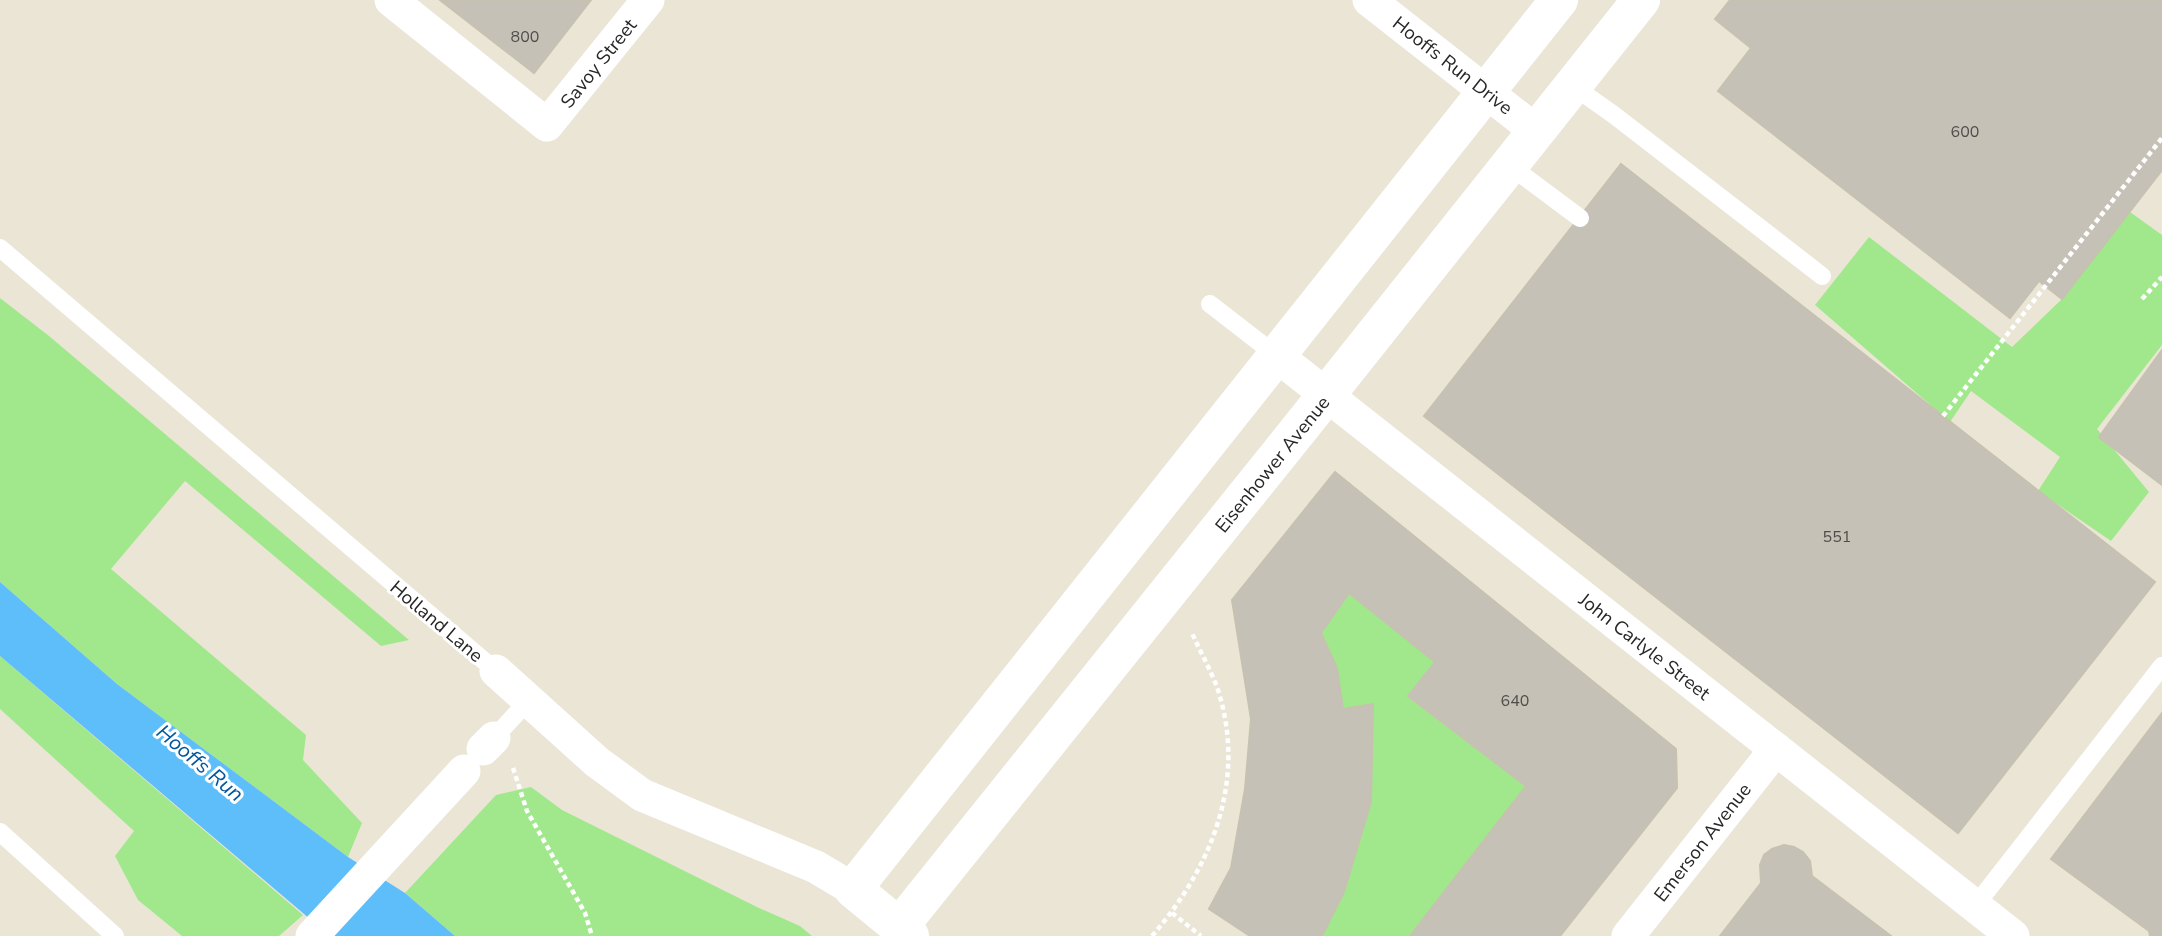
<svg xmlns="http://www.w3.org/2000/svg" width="2162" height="936" viewBox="0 0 2162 936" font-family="'Nunito Sans',sans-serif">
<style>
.green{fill:#a1e88d}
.water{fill:#5ebef9}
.building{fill:#c6c1b7;stroke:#c6c1b0;stroke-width:2}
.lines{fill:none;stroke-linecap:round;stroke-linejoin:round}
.path{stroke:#fff;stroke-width:4.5;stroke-dasharray:5 3.5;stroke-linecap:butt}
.service{stroke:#fff;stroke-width:18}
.minor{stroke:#fff;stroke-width:33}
.secondary{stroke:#fff;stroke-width:38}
.labels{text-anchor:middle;stroke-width:6;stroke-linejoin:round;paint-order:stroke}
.number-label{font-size:16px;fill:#4f4e4b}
.street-label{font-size:19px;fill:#272727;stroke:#fff}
.water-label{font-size:21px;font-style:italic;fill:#0257a0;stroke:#fff}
</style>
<rect width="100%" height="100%" fill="#ebe5d6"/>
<g class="green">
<path d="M2130,212L2162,235V345L2097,429L2149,492L2111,541L2038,491L2060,457L1971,391L1950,422L1815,305L1869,237L2012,347L2062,299Z"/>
<path d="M0,298L49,336L409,640L381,646L185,481L111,569L306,735L303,760L362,823L348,857L117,684L0,582Z"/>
<path d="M1349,593L1435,662L1408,697L1526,786L1410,936H1322L1344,892L1371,802L1373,705L1343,709L1337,668L1321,633Z"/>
<path d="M0,656L303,915L279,936H182L138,900L115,856L134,831L0,709Z"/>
<path d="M531,787L562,810L759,908L800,926L812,936H455L405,893L496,795Z"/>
</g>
<path class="water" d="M0,582L117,684L348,857L405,893L455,936H330L0,656Z"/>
<g class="building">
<path d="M440,0H591L534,73Z"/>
<path d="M1730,0H2162V170L2062,299L2039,281L2010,318L1718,91L1751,48L1715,19Z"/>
<path d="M1621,164L2155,582L1958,833L1424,416Z"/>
<path d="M2162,350V485L2099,437Z"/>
<path d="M1335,472L1676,749L1677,788L1560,936H1410L1526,786L1408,696L1435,662L1349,593L1321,633L1337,668L1343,709L1373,704L1371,802L1344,892L1322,936H1250L1209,909L1231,868L1245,789L1251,719L1232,600Z"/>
<path d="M2162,713V936H2150L2149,931L2051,859Z"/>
<path d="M1784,845L1794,847L1803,852L1810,861L1812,876L1891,936H1720L1761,883L1760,865L1764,855L1772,849Z"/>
</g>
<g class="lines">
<g class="path">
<path d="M2142,299L2162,277"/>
<path d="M1943,416L2162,138"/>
<path d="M513,768L527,811L585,913L592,936"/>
<path d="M1172,913L1201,936"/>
<path d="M1152,936C1212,867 1248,779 1217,687C1210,669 1200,651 1192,633"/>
</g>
<g class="service">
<path d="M1573,86L1614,115L1822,276"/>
<path d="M1509,165L1580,218"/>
<path d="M0,248L496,671"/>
<path d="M1210,304L1277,356"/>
<path d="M494,738L528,701"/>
<path d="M0,832L115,936"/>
<path d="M1975,906L2162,666"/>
</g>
<g class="minor">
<path d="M391,0L547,125L648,0"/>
<path d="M1369,0L1536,131"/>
<path d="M1277,356L2013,936"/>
<path d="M496,671L597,762L642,795L816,867L853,889"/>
<path d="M483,749L494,738"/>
<path d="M312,936L464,771"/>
<path d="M1628,936L1776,749"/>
</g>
<g class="secondary">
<path d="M900,926L1304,423L1641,0"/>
<path d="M910,936L853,889L1559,0"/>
</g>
</g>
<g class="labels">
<g class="number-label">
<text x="525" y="42">800</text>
<text x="1965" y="137">600</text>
<text x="1837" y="542">551</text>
<text x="1515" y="706">640</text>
</g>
<g class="street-label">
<text transform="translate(598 63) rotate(-51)" y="7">Savoy Street</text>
<text transform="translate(1453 65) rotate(38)" y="7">Hooffs Run Drive</text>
<text transform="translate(1272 464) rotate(-51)" y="7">Eisenhower Avenue</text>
<text transform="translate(437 621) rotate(40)" y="7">Holland Lane</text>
<text transform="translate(1645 646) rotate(38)" y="7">John Carlyle Street</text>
<text transform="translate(1702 842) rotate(-52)" y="7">Emerson Avenue</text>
</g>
<g class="water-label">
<text transform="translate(200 763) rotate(40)" y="7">Hooffs Run</text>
</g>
</g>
</svg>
